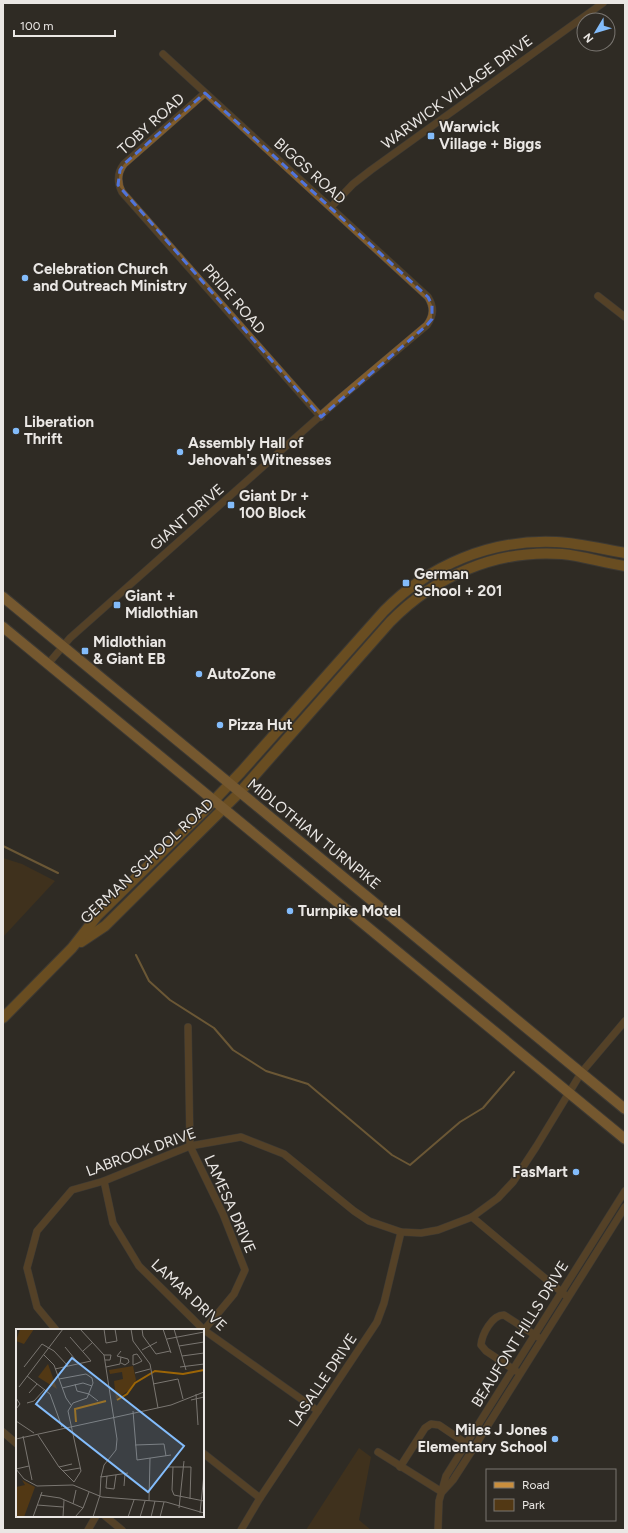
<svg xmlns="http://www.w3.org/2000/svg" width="628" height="1533" viewBox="0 0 628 1533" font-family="Figtree,sans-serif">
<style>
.green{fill:#523814}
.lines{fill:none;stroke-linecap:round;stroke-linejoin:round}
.stream{stroke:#b38c49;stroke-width:2}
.street-casing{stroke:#4d4944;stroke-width:8}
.secondary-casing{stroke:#4d4944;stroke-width:12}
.primary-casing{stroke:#4d4944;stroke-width:12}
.street{stroke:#805c2c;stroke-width:7}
.secondary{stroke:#af761e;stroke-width:10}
.primary{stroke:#c98e3d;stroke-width:10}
.marked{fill:none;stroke:#5074db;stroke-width:3;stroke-dasharray:8 5;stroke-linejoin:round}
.poi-dot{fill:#83bcfb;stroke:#2f2b25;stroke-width:1.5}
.labels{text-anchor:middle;stroke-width:3;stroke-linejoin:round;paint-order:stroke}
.street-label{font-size:15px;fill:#eae7e4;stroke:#2f2b25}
.poi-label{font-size:15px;font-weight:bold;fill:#eae7e4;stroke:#2f2b25;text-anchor:start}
.inset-river{fill:none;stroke:#9c6506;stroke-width:2}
.inset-road{fill:none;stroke:#7a7671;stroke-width:1}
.view{fill:#83bcfb;fill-opacity:0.15;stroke:#83bcfb;stroke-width:2}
.inset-edge{fill:none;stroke:#eae7e4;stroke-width:2}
</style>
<rect width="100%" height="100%" fill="#2f2b25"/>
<g class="green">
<path d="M3,858L22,864L55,881L3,937Z"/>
<path d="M359,1448L371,1457L359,1520L371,1530H306Z"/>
</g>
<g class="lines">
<g class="stream">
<path d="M3,846L58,873"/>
<path d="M136,955L149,981L170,1000L214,1028L233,1050L266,1071L308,1084L392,1155L410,1165L460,1122L483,1108L514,1072"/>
</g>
<defs>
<g id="street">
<path d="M205,93L124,164C117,173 117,182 122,192L321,417"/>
<path d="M331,207L353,184L371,170L603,3"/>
<path d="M598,296L625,317"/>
<path d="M48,664L70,638L338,400L427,325C434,315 434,307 428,297L163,54"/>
<path d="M188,1027L190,1146L223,1214L245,1270L234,1294L204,1330"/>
<path d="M104,1181L113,1223L139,1266L204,1330L318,1411"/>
<path d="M472,1217L565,1295"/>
<path d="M56,1330L37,1307L27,1268L37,1231L72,1190L104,1181L190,1146L241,1137L284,1154L354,1211L369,1221L401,1232L421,1233L438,1230L472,1217L498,1198L513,1182L536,1147L581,1073L625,1021"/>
<path d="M516,1371L486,1351L481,1345C482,1334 492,1315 504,1315L538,1337"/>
<path d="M3,1432L17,1444"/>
<path d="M378,1452L442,1492"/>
<path d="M203,1453L260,1498"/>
<path d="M400,1467L425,1428L431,1424L439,1425L470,1446"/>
<path d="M443,1491L453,1480L473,1449L625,1207"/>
<path d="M105,1516L122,1530"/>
<path d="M88,1530L96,1516"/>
<path d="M241,1530L260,1498L377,1322L384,1303L401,1232"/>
<path d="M438,1530L439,1501L446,1476L625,1191"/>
</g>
<g id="secondary">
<path d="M81,942L105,926L240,792L390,622C435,576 497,549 562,554C583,556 604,563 625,566"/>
<path d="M3,1018L72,948L97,916L202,813L241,772L384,611C429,565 491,539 556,542C579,543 602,549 625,553"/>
</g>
<g id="primary">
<path d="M3,597L625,1109"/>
<path d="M3,627L625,1139"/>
</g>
</defs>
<use href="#street" class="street-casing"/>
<use href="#secondary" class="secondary-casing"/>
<use href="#primary" class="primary-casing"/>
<use href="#street" class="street"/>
<use href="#secondary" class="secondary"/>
<use href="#primary" class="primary"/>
</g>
<path d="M0 0H628V1533H0ZM205,93L428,297L432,305V319L427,325L321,417L118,185L120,170L124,164Z" fill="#2f2b25" fill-opacity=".55" fill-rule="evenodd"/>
<path class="marked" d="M205,93L428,297L432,305V319L427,325L321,417L118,185L120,170L124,164Z"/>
<g class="poi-dot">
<rect x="427" y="132" width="8" height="8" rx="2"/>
<circle cx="25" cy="278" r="4"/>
<circle cx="16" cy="431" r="4"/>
<circle cx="180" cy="452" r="4"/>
<rect x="227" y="501" width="8" height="8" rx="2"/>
<rect x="402" y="579" width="8" height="8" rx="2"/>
<rect x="113" y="601" width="8" height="8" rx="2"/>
<rect x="81" y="647" width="8" height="8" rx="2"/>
<circle cx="199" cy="674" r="4"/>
<circle cx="220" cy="725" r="4"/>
<circle cx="290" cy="911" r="4"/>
<circle cx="576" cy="1172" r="4"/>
<circle cx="555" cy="1439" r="4"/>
</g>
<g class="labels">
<g class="street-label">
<text transform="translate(457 92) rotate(-36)" y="5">WARWICK VILLAGE DRIVE</text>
<text transform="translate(151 124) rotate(-42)" y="5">TOBY ROAD</text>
<text transform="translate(310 171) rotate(42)" y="5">BIGGS ROAD</text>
<text transform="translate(234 299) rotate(49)" y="5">PRIDE ROAD</text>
<text transform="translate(187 517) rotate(-41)" y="5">GIANT DRIVE</text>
<text transform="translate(314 834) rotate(39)" y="5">MIDLOTHIAN TURNPIKE</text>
<text transform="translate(147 861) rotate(-43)" y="5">GERMAN SCHOOL ROAD</text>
<text transform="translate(141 1152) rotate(-20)" y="5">LABROOK DRIVE</text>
<text transform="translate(230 1204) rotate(66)" y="5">LAMESA DRIVE</text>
<text transform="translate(189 1295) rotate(43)" y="5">LAMAR DRIVE</text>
<text transform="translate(520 1334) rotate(-58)" y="5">BEAUFONT HILLS DRIVE</text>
<text transform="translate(323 1380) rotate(-56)" y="5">LASALLE DRIVE</text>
</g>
<g class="poi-label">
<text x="439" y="132">Warwick<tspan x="439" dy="17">Village + Biggs</tspan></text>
<text x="33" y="274">Celebration Church<tspan x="33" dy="17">and Outreach Ministry</tspan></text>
<text x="24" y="427">Liberation<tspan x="24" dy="17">Thrift</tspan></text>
<text x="188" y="448">Assembly Hall of<tspan x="188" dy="17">Jehovah's Witnesses</tspan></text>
<text x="239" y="501">Giant Dr +<tspan x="239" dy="17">100 Block</tspan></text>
<text x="414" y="579">German<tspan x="414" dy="17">School + 201</tspan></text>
<text x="125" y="601">Giant +<tspan x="125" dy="17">Midlothian</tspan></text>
<text x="93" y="647">Midlothian<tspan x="93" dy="17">&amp; Giant EB</tspan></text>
<text x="207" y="679">AutoZone</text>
<text x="228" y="730">Pizza Hut</text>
<text x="298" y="916">Turnpike Motel</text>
<text x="568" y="1177" text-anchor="end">FasMart</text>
<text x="547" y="1435" text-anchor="end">Miles J Jones<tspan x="547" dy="17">Elementary School</tspan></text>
</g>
</g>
<g transform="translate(16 1329)">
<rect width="188" height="188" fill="#2f2b25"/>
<path d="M4,0H18L8,15L0,12ZM32,35L41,60L22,48ZM117,37L120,51L113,61L100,70L98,52L107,50L106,43L94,45L93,41ZM6,151L19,158L8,188H0V158L9,156Z" fill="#523814"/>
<path class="inset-river" d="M101,71L111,65L119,54L139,42L167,45L188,41M60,93L59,80L90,72"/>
<path class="inset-road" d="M64,0L88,26L101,110L100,121L88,136L85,148M88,0L90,14L101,12L99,0M115,0L117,12L134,35L142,79M126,0L127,7L140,25L154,22M147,0L155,24M158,0L170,41M151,10L188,3M163,17L188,13M49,18L63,35M126,21L141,13M67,22L77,13M105,22L101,27L112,30L113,33L109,36L105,34M28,26L38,36L50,69L55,76M88,26H95L94,31H89M166,27L188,24M122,34L126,32L121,25L117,26V36L122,34M8,38L26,15L38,22L52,37M90,38L104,35L105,28M164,38L188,35M39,40L75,32L54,8M119,44L134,40M11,47L34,65L46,98M43,50L70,45L76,49L77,54L71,69L57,74L52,82L65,142L58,153M59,55L61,62L73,65L82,72M137,55L162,50L167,70M3,58L47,0M46,59L67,54L76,57M13,64L21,55M180,65L182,96M0,69L4,75L0,80M175,71L188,68M11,74L18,72L29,60M117,82L121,131L155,126M0,92L18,104M22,106L43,138L58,153M7,107L16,151M0,110L155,76L188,63M119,116L148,115L150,127M43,138L56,135M152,138H175M157,138L156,161L158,166L188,172M0,140L13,137M0,140L8,150L21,157L57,156L86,168L150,173L188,184M47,142L64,139M91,147L90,159L98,160L100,146M85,148L112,144M108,157L109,145M24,166L44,169L67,179M174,170L175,138M133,172L134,129M57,175L60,161M21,176L47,178M163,179L168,132M184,184L188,145M17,188L26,163M47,188L48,171M59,188L67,179L73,163M77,188L84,166L85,147M112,188L118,171M124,188L129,172M135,188L139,172M144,188L148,173"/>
<path class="view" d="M56,29L168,117L132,163L20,75Z"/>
<rect width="188" height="188" class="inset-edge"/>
</g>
<rect width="628" height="1533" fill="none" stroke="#eae7e4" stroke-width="8"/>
<rect x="486" y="1469" width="130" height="52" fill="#2f2b25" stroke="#7a7671"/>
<rect x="494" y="1482" width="20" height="6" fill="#c98e3d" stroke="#7a7671"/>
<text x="522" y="1489" font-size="12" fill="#eae7e4">Road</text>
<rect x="494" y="1499" width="20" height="12" fill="#523814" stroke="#7a7671"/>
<text x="522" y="1509" font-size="12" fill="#eae7e4">Park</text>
<g transform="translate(596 32) rotate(232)"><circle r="19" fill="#2f2b25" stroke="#7a7671"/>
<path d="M0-3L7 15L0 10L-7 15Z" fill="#83bcfb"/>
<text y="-6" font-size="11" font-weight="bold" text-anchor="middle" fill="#eae7e4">N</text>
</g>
<path d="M14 30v6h101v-6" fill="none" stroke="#eae7e4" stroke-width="2"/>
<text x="20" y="30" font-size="12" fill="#eae7e4" stroke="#2f2b25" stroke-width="3" paint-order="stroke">100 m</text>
</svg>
